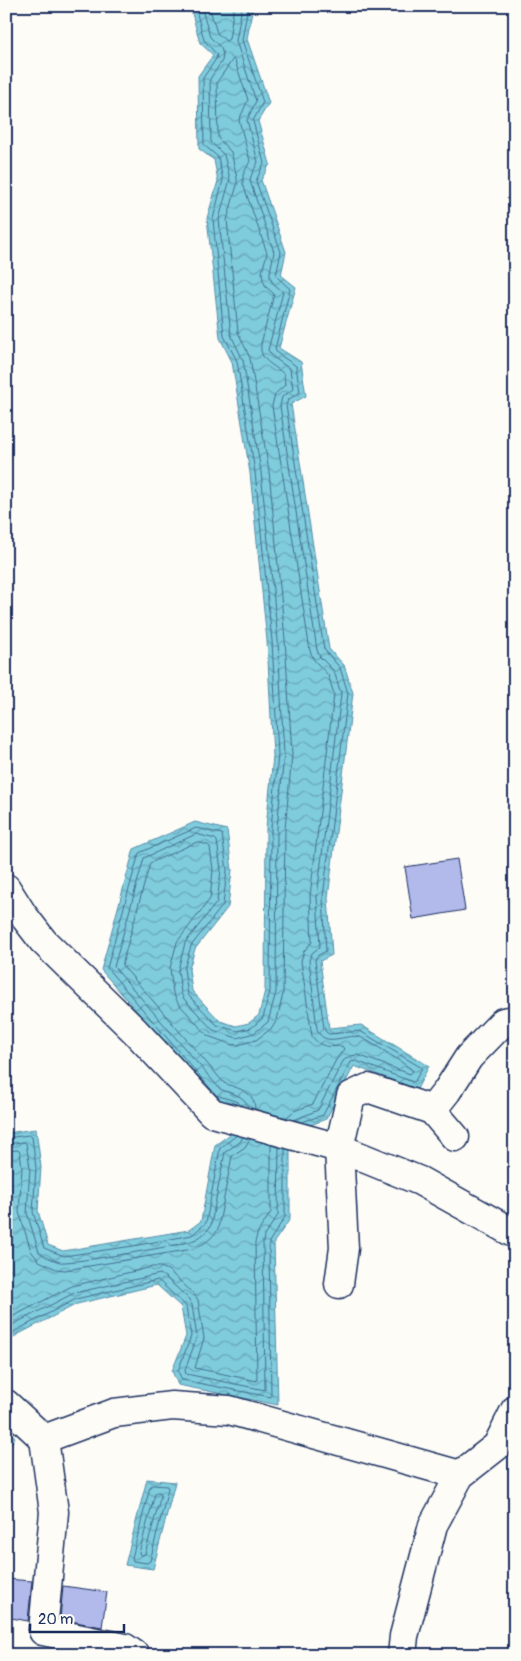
<svg xmlns="http://www.w3.org/2000/svg" width="521" height="1661" viewBox="0 0 521 1661" font-family="Pangolin,sans-serif">
<style>
.water{fill:url(#water-waves);stroke:#578daa}
.lines{fill:none;stroke-linecap:round;stroke-linejoin:round}
.shore{stroke:#436e91;stroke-width:1}
.building{fill:#b2baeb;stroke:#1b2f5e}
.street-casing{stroke:#1b2f5e;stroke-width:31}
.street{stroke:#fdfcf7;stroke-width:28}
</style>
<defs>
<pattern id="water-waves" width="16" height="10" patternUnits="userSpaceOnUse" patternTransform="scale(1.25)"><rect width="16" height="10" fill="#7fccdd"/><path d="M0 5q4-4 8 0t8 0" fill="none" stroke="#67a6b6"/></pattern>
</defs>
<rect width="100%" height="100%" fill="#fdfcf7"/>
<filter id="ink" filterUnits="userSpaceOnUse"><feTurbulence type="fractalNoise" baseFrequency=".02" numOctaves="2"/><feDisplacementMap in="SourceGraphic" scale="10" xChannelSelector="R" yChannelSelector="G"/><feConvolveMatrix kernelMatrix="1 2 1 2 8 2 1 2 1" color-interpolation-filters="sRGB"/></filter>
<g filter="url(#ink)">
<g class="water">
<path d="M190,6H253L247,39L269,103L258,121L270,164L261,180L286,252L281,275L296,287L279,348L301,362L306,396L291,404L329,649L344,665L353,693L328,898L332,955L320,961L329,1028L361,1025L429,1066L417,1089L354,1066L326,1119L303,1128L290,1146V1219L274,1242L278,1405L178,1385L172,1371L186,1336L181,1307L157,1285L77,1304L17,1335L6,1344V1133L36,1129L41,1167L38,1211L48,1245L63,1251L189,1230L201,1221L215,1145L232,1133L237,1107L214,1100L101,970L134,849L195,822L227,830L232,870L228,907L195,949L189,969L192,991L220,1021L236,1026L249,1023L259,1015L265,990L266,828L273,756L267,641L250,473L232,362L220,338L207,218L218,181L214,160L199,149L198,76L213,55L200,43Z"/>
<path d="M6,1428L15,1437L6,1453Z"/>
<path d="M147,1479L175,1482L153,1569L125,1565Z"/>
</g>
<g class="lines">
<g class="shore">
<path d="M195,6L204,40L217,55L216,59L203,78L204,145L218,157L223,180L213,219L224,336L237,361L255,472L272,641L278,755L271,828L270,991L263,1018L251,1028L237,1031L217,1025L188,995L184,969L191,946L223,905L227,870L222,834L196,828L139,853L107,968L216,1095L238,1102L241,1105"/>
<path d="M201,6L210,37L221,48L223,55L222,61L210,79L211,142L224,155L230,179L219,219L231,335L243,360L261,472L278,640L284,755L277,828L276,992L268,1022L254,1033L237,1038L213,1030L184,999L181,993L178,970L185,943L217,902L221,870L217,841L215,839L196,834L144,858L114,967L220,1089C230,1094 245,1094 248,1107"/>
<path d="M209,6L217,33L226,41L229,39L234,6"/>
<path d="M242,6L236,41L256,101L247,120L258,162L251,176L250,181L274,252L270,272V278L273,283L283,292L268,350L273,357L290,369L293,389L282,397L280,406L317,650L320,657L334,671L341,694L317,897L320,947L312,953L309,960L317,1029C324,1049 346,1033 360,1037C366,1039 409,1066 413,1071L410,1074L358,1055L350,1056L343,1061L318,1110L294,1120"/>
<path d="M248,6L242,40L263,102L253,121L264,163L256,181L281,252L276,276L290,289L275,349L277,353L296,366L300,392L288,400L286,405L324,649L340,668L348,693L323,897L326,951L317,956L315,960L324,1028L326,1032L329,1034L360,1031L422,1068L415,1081L413,1082L356,1061L351,1062L323,1115L302,1122"/>
<path d="M255,1109C255,1091 239,1089 224,1083L122,965L150,863L197,842L208,845L210,847L213,870L210,899L177,942L170,968L173,993L178,1003L208,1036L230,1044L238,1045L256,1040L272,1028L277,1020L283,994L285,829L292,755L285,639L269,471L250,358L238,332L227,220L237,185V178L231,152L218,138L217,82L233,59L235,61L248,100L239,120L250,161L243,175V184L267,253L262,272L263,280L266,287L274,294L261,344C259,361 273,364 284,374L285,385L275,394L272,406L310,651L314,660L328,675L334,694L310,896L312,942L304,951L301,961L312,1036C320,1048 329,1047 342,1046L344,1049L337,1058L313,1104L294,1111L286,1118"/>
<path d="M6,1138L29,1135L32,1137L36,1168L33,1212L44,1248L64,1256L133,1246L192,1235L206,1223L220,1148L237,1135"/>
<path d="M6,1144L24,1142L26,1143L30,1168L27,1213L39,1252C44,1256 53,1260 60,1262C69,1264 185,1245 194,1240C201,1237 208,1231 211,1225L225,1152L240,1142L243,1137"/>
<path d="M6,1151L18,1150L20,1152L22,1168L19,1212L31,1251L39,1261L56,1269L65,1270L193,1249C203,1245 213,1238 218,1229L232,1156L245,1147L250,1139"/>
<path d="M6,1320L72,1286L152,1267H161L168,1270L194,1294L198,1300L204,1338L195,1368L257,1381L255,1242L258,1232L271,1212V1145"/>
<path d="M6,1329L12,1325L74,1293L160,1274L165,1277L188,1298L192,1305L197,1337L185,1370L186,1374L265,1390L263,1242L264,1236L278,1215L279,1147"/>
<path d="M6,1338L15,1331L76,1299L158,1280L186,1306L191,1336L178,1371L182,1380L271,1397L269,1242L285,1217V1149"/>
<path d="M153,1485L167,1486L168,1489L150,1561L147,1563L133,1561L132,1558L150,1487Z"/>
<path d="M157,1492H160L161,1495L145,1554L141,1556L139,1553L155,1494Z"/>
</g>
</g>
<g class="building">
<path d="M457,859L465,910L413,919L405,867Z"/>
<path d="M6,1579L32,1581L28,1621L6,1617Z"/>
<path d="M63,1586L107,1592L102,1627L60,1619Z"/>
</g>
<g class="lines">
<defs>
<g id="street">
<path d="M6,888L23,915L43,941L135,1031L212,1113L339,1148L420,1181L515,1234"/>
<path d="M432,1110L447,1091L469,1057L503,1022L515,1020"/>
<path d="M339,1284L344,1248L339,1148L351,1096L368,1088L432,1110L455,1137"/>
<path d="M6,1404L44,1439L114,1413L172,1406L229,1410L460,1475"/>
<path d="M44,1439L54,1512L43,1631L125,1648L135,1655"/>
<path d="M402,1655L404,1636L433,1525L460,1475L497,1446L515,1410"/>
</g>
</defs>
<use href="#street" class="street-casing"/>
<use href="#street" class="street"/>
</g>
</g>
<rect width="521" height="1661" fill="none" stroke="#fdfcf7" stroke-width="25"/>
<rect x="12" y="12" width="496" height="1636" fill="none" stroke="#1b2f5e" stroke-width="2" filter="url(#ink)"/>
<path d="M30 1624v8h94v-8" fill="none" stroke="#1b2f5e" stroke-width="2.5"/>
<text x="38" y="1624" font-size="15" fill="#1b2f5e" stroke="#fdfcf7" stroke-width="4" paint-order="stroke">20 m</text>
</svg>
